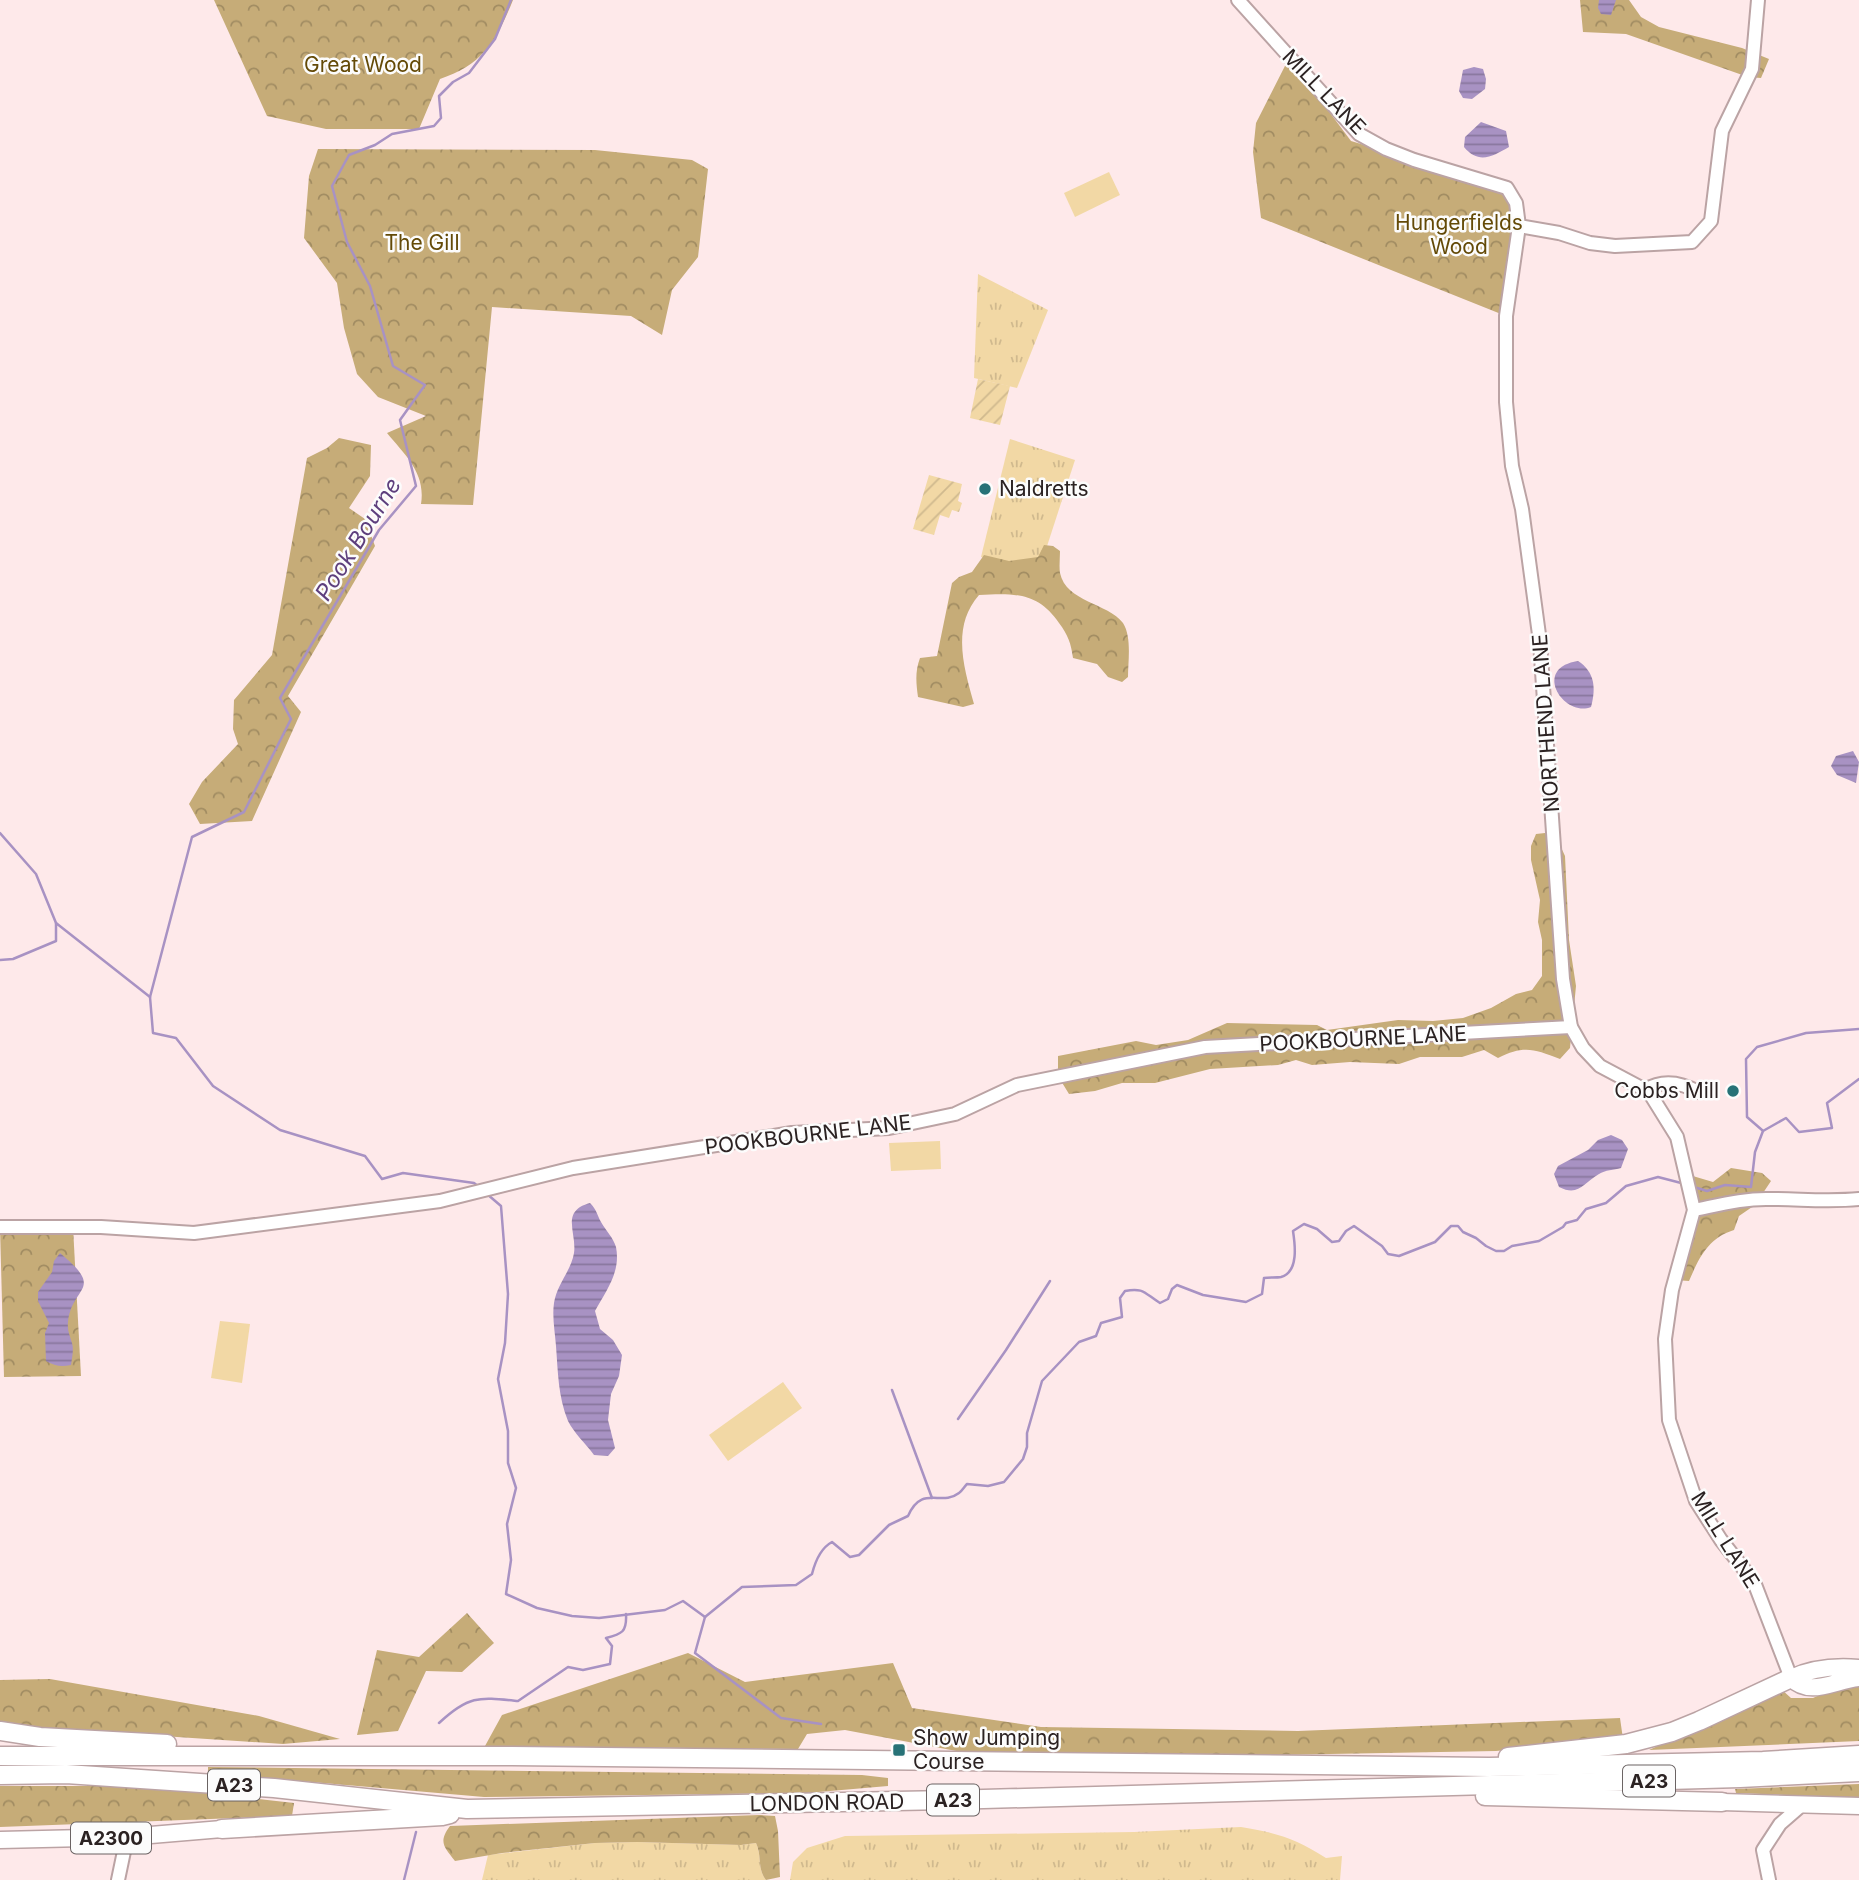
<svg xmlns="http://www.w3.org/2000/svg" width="1859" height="1880" viewBox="0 0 1859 1880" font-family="Inter,sans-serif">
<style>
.grass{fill:url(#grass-tufts)}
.forest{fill:url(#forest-crowns)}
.garden{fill:url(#garden-furrows)}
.pitch{fill:#f2d8a5}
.water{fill:url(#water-rules)}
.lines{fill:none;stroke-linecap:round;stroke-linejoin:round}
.stream{stroke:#a892c3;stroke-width:2.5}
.minor-casing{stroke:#bba3a4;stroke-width:16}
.major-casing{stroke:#bba3a4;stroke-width:19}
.highway-casing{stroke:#bba3a4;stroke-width:21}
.minor{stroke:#fff;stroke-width:12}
.major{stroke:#fff;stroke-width:16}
.highway{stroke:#fff;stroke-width:18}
.poi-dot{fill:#277277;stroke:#fcfcfc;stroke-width:2.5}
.labels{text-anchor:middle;stroke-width:5;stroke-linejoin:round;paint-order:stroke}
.shield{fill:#fcfcfc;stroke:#6a6363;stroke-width:2}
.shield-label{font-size:19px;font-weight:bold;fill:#2b2222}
.park-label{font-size:21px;fill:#644a07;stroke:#fcfcfc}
.street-label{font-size:21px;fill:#2b2222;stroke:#fcfcfc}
.poi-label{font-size:21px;fill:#2b2222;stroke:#fcfcfc;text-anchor:start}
.water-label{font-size:23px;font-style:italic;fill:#5e3f7d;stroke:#fcfcfc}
</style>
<defs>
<pattern id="grass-tufts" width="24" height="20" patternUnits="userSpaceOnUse" patternTransform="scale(1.75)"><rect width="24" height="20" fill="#f2d8a5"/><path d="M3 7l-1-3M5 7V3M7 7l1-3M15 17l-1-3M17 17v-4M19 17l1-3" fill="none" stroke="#d0b98e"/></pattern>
<pattern id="forest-crowns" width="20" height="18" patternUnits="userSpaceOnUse" patternTransform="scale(1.75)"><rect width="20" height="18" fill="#c6ac78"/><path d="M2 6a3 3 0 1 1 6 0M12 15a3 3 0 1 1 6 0" fill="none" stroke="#a18c62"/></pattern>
<pattern id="garden-furrows" width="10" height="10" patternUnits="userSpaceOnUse" patternTransform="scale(1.75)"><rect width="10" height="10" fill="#f2d8a5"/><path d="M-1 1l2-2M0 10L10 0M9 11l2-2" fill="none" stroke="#d0b98e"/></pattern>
<pattern id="water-rules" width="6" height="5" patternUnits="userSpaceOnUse" patternTransform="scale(1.75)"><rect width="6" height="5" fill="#a892c3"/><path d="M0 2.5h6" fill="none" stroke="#89779e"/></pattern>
</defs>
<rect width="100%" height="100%" fill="#fee9ea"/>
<g class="grass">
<path d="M978,274L1048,310L1017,388L974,378Z"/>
<path d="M1010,439L1075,460L1038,574L981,557Z"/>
<path d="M1241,1827C1277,1833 1295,1838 1326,1858L1342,1856L1340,1880H790L793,1862L807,1848L845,1836L1134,1832Z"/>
<path d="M637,1842L741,1845L756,1843C762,1855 757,1869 766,1880H482L488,1855L595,1843Z"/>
</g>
<g class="forest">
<path d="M214,0H513C497,40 483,65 440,79L419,129H326L267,116Z"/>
<path d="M1580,0H1629L1641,17L1659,27L1742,48L1769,59L1761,78L1748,77L1626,34L1583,32Z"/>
<path d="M1289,58L1351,141L1507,188L1516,203L1506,316L1261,218L1253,152L1256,123Z"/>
<path d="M318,149L595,150L692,160L708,169L698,257L672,290L662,335L631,316L492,307L473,505L421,504C426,473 405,455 387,433L426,416L378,397L357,374L344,328L337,283L304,238L309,176Z"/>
<path d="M339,438L371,445L370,476L349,508L365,519L375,546L288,696L301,712L252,821L200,824L189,804L202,782L238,744L233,729L234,700L272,655L307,458L327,448Z"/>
<path d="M1044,545L1053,546L1060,551C1060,558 1059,566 1060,573C1066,602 1108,603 1123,623C1132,637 1128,661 1128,677L1122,682L1108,677L1097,664L1073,658C1071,643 1068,635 1059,623C1038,592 1013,593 979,595C951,627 964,668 974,704L963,707L918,697C916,683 915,671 920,658L937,656L952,583L959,577L972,572L984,555L1009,561L1038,557Z"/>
<path d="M1554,832L1565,856L1569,940L1576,986L1570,1048L1560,1059C1534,1049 1524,1045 1498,1058L1484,1050L1462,1057H1420L1399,1064L1350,1062L1312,1065L1296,1060L1278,1065L1210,1069L1155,1083H1122L1095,1091L1069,1094L1058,1076V1056L1136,1041L1156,1045L1188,1040L1227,1023L1317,1025L1327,1030L1398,1020L1433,1021L1463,1018L1491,1008L1516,994L1532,990L1542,976V940L1538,922L1540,900L1531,860V846L1536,834Z"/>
<path d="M1731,1168L1762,1173L1771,1181L1755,1205L1739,1216L1734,1230C1708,1238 1699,1258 1689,1281L1675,1280L1693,1213L1686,1174L1713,1182Z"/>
<path d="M0,1227H73L81,1376L4,1377Z"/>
<path d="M467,1613L494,1643L462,1672L426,1671L398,1731L357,1735L377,1650L419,1657Z"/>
<path d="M688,1653L745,1682L893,1663L912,1708L1041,1727L1298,1731L1620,1718L1623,1739L1496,1751L1274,1755L967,1753L845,1730L807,1734L798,1749L485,1746L502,1715Z"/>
<path d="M50,1679L259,1716L340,1739L283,1744L42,1728L0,1722V1680Z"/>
<path d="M1859,1684V1741L1649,1750L1781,1689L1791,1698H1813L1839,1686Z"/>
<path d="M208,1767L862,1775L888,1778V1786L807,1793L484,1797L208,1773Z"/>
<path d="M1859,1784V1798L1736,1793L1735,1789Z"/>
<path d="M0,1786H143L294,1803L292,1816L0,1827Z"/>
<path d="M759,1815L775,1816L778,1831L780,1877L766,1880C757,1869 762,1855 756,1843L741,1845L637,1842L595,1843L502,1853L455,1861C444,1847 438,1842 450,1826Z"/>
</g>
<g class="garden">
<path d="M978,379L1010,386L1000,425L970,418Z"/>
<path d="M929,475L962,484L958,501L962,503L959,512L952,510L949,518L940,515L934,535L913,529Z"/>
</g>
<g class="pitch">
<path d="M1109,172L1120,195L1075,217L1064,193Z"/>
<path d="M940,1141L941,1169L891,1171L889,1143Z"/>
<path d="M220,1321L250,1324L242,1383L211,1378Z"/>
<path d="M783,1382L802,1408L728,1461L709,1435Z"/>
</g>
<g class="water">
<path d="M1599,0H1616L1611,15L1601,14L1598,8Z"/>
<path d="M1474,67L1483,69L1486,79L1485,89L1472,99L1463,98L1459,91L1463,70Z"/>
<path d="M1481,122L1506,131L1509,147C1493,156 1479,165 1464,147L1465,137Z"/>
<path d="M1578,661C1595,672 1596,688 1591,707C1564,718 1531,668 1578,661Z"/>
<path d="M1853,751L1859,762L1856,783L1837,775L1831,766L1836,756Z"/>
<path d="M1611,1135L1622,1140L1628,1149L1621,1168C1614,1170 1605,1170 1599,1174C1583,1183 1579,1197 1559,1187L1554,1174L1558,1166L1588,1150L1598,1140Z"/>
<path d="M590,1203C597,1210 597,1215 601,1222C606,1231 613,1237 616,1247C621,1272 606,1291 595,1311L600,1329L613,1340L622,1355L619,1376L611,1394L608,1420L615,1448L608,1456L594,1455C586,1444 574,1433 568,1421C558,1396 558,1372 556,1346C555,1332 552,1317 554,1303C557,1284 571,1271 574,1253C577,1233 560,1211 590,1203Z"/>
<path d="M60,1253C106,1291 72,1285 68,1322C67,1330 70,1336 72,1343C74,1350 72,1358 71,1365C61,1367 55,1366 46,1361L45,1333L49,1323L38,1301V1292L52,1272L54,1261Z"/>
</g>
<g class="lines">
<g class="stream">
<path d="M0,833L36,874L56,923"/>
<path d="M0,960L13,959L56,941V923L150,997"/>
<path d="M1762,1130L1747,1117L1746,1059L1757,1047L1806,1033L1859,1029"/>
<path d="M1763,1131L1786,1118L1799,1132L1832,1128L1827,1103L1859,1079"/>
<path d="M479,1187L474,1183L403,1173L382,1179L365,1156L280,1130L213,1086L176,1038L153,1033L150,997L192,837L244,812L291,719L280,698L379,530L416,486L400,420L425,385L393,366L370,286L347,242L332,186L349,155L375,145L392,134L434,126L441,118L439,96L453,82L469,73L495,39L511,0"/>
<path d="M1694,1187L1707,1191L1725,1185L1751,1187L1755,1152L1763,1131"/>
<path d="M487,1194L501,1206L508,1294L505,1343L498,1379L508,1431V1463L516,1488L507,1524L511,1560L506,1594L537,1608L572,1616L599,1618L665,1610L683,1601L705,1617"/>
<path d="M892,1390L932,1498"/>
<path d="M958,1419L1006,1350L1050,1281"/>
<path d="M705,1617L742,1587L796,1585L812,1574C815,1562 821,1548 832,1542L850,1557L859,1555L889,1525L908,1516C922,1484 941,1507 959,1493C962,1491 964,1487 967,1484L988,1486L1004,1482L1023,1459L1027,1447V1433L1042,1381L1079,1342L1096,1336L1101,1323L1122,1317L1120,1298L1125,1291C1144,1287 1145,1294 1160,1303L1168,1299L1172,1289L1177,1285L1203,1295L1246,1302L1262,1294L1264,1278C1269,1277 1276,1278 1281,1277C1299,1272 1295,1244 1293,1231L1304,1224L1317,1229L1332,1242L1339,1241L1346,1231L1354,1226L1382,1246L1388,1254L1399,1256L1435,1242L1451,1226H1458L1463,1232L1476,1238L1486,1246L1496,1251H1504L1512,1246L1539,1241L1563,1227L1566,1223L1577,1220L1586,1209L1606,1203L1626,1186L1658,1177L1685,1184"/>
<path d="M705,1617L695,1653L781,1718L821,1724"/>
<path d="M439,1723C469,1695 479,1697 518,1701L568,1667L583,1670L610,1664L612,1646L606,1638C622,1634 627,1632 626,1614"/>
<path d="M404,1880L416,1832"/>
</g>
<defs>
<g id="minor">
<path d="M1238,0L1359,134L1386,149L1414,160L1507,188L1516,203L1519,226L1506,316V402L1512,466L1522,509L1540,642L1563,979L1571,1027L1583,1048L1600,1066L1649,1092L1677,1137L1694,1210L1672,1290L1665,1339L1669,1420L1696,1501L1721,1540L1754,1582L1791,1678"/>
<path d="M1519,226L1559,233L1590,243L1615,246L1692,242L1711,221L1722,131L1752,69L1758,0"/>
<path d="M1645,1090C1663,1079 1680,1082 1698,1092"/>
<path d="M1694,1210C1719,1205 1745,1198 1771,1199C1801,1199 1829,1202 1859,1199"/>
<path d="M0,1227H101L194,1233L440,1201L573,1168L792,1133L889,1128L955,1114L1017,1085L1205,1047L1571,1027"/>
<path d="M118,1880L127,1837"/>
<path d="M1769,1880L1763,1850L1780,1824L1803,1804"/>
</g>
<g id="major">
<path d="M1859,1668C1836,1666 1812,1668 1791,1678C1810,1698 1835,1680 1859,1678"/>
<path d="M1722,1802L1859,1806"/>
<path d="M0,1840L127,1837L222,1829"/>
</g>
<g id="highway">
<path d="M0,1731L40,1737L167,1744"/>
<path d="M0,1756H512L1489,1767L1763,1761L1859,1755"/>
<path d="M1508,1757L1626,1744L1672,1732L1699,1721L1791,1678"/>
<path d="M0,1775L66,1774L274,1788L467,1809L949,1800L1740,1778L1859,1772"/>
<path d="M1485,1796L1722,1802"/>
<path d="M222,1829L442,1816L450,1814"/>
</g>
</defs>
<use href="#minor" class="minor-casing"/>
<use href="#major" class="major-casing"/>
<use href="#highway" class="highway-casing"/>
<use href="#minor" class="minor"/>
<use href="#major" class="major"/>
<use href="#highway" class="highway"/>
</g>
<g class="poi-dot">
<circle cx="985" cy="489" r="7"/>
<circle cx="1733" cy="1091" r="7"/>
<rect x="892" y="1743" width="14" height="14" rx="3.5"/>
</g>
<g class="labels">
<g class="shield">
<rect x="1623" y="1765.5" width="52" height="31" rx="5"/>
<rect x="208" y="1769.5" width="52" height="31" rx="5"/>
<rect x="927" y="1784.5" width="52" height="31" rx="5"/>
<rect x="71" y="1822.5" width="80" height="31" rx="5"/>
</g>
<g class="shield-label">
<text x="1649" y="1788">A23</text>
<text x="234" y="1792">A23</text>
<text x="953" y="1807">A23</text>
<text x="111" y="1845">A2300</text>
</g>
<g class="park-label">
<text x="363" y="72">Great Wood</text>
<text x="1459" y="230">Hungerfields<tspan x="1459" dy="24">Wood</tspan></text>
<text x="422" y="250">The Gill</text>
</g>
<g class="street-label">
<text transform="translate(1324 92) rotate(46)" y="7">MILL LANE</text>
<text transform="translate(1546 723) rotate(-94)" y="7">NORTHEND LANE</text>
<text transform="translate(1363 1039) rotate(-3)" y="7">POOKBOURNE LANE</text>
<text transform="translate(808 1135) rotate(-7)" y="7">POOKBOURNE LANE</text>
<text transform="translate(1725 1540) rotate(58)" y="7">MILL LANE</text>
<text transform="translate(827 1803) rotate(-1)" y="7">LONDON ROAD</text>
</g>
<g class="poi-label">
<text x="999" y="496">Naldretts</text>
<text x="1719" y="1098" text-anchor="end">Cobbs Mill</text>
<text x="913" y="1745">Show Jumping<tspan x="913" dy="24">Course</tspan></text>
</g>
<g class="water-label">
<text transform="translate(358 539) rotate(-58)" y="8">Pook Bourne</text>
</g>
</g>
</svg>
